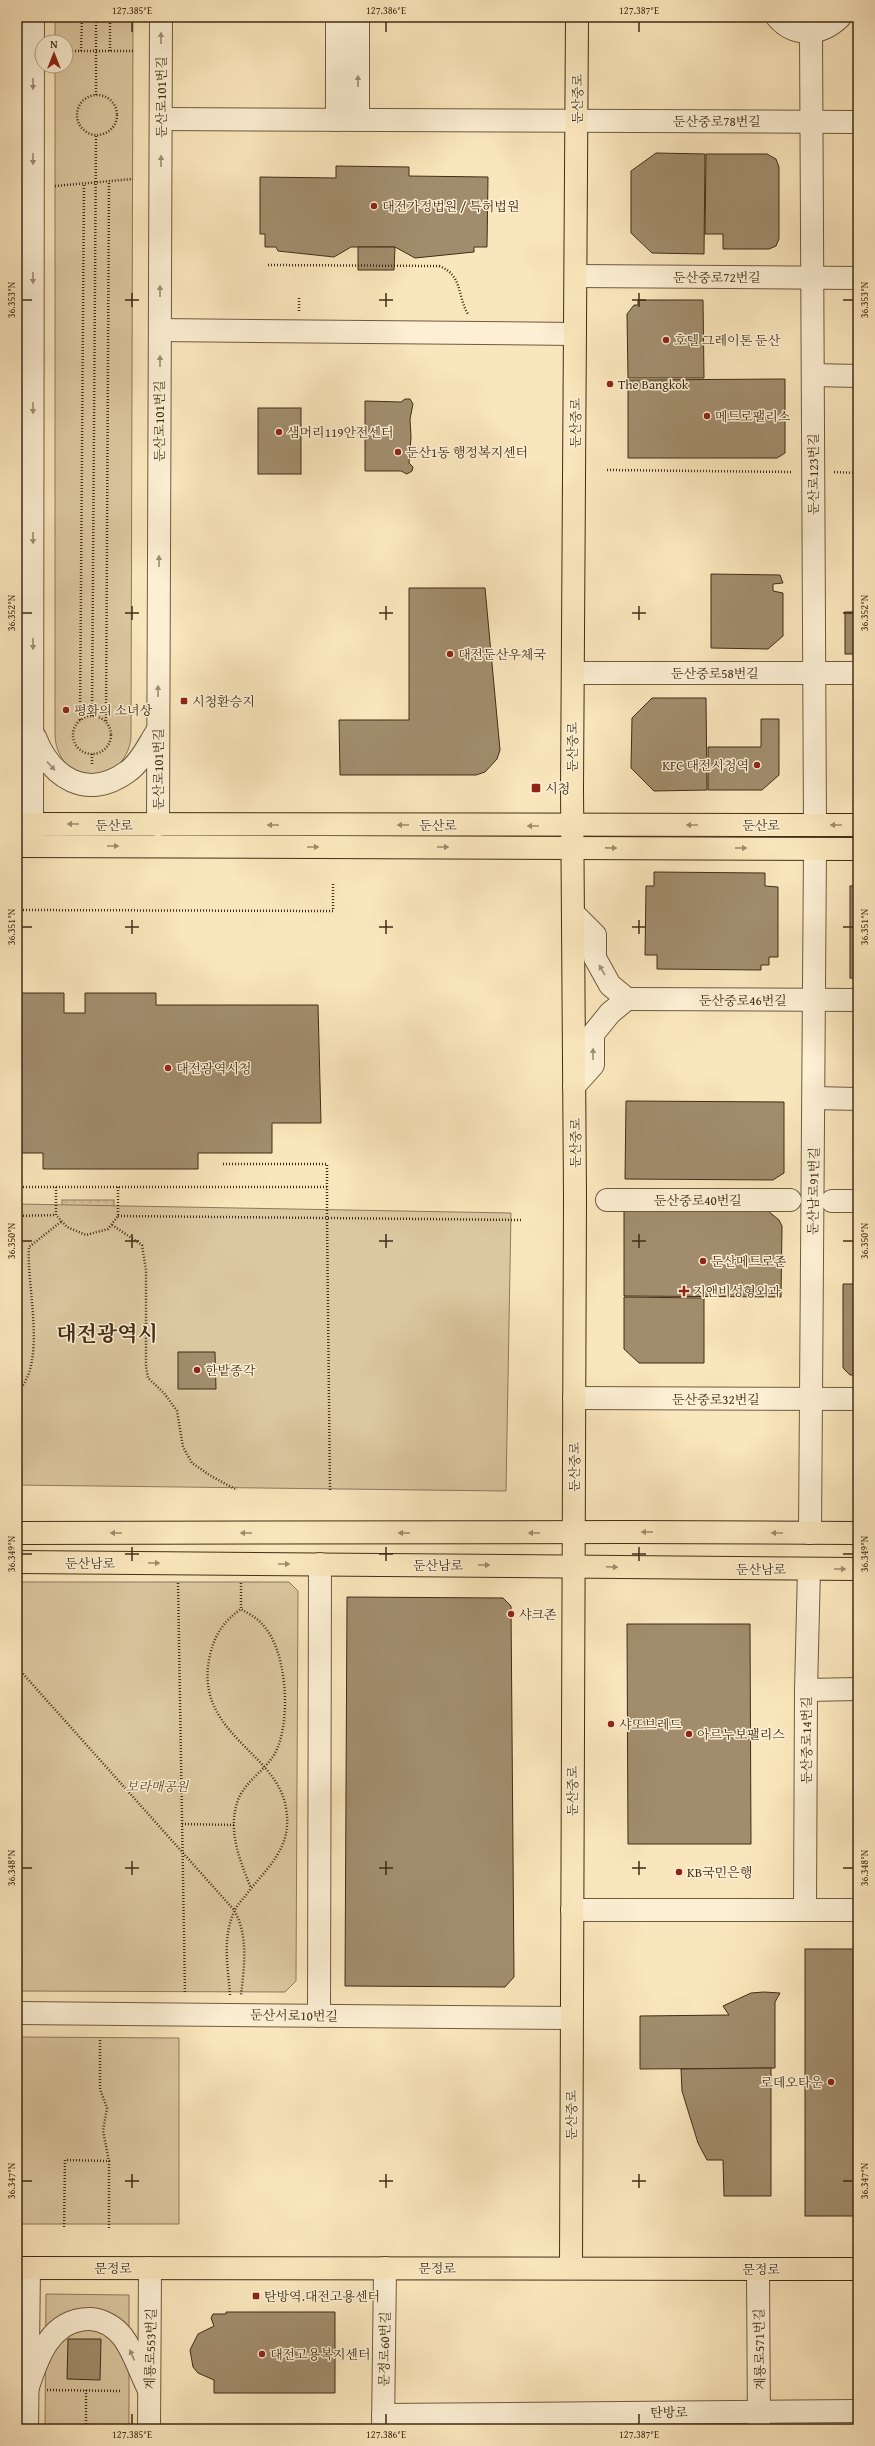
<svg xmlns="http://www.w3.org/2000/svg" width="875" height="2446" viewBox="0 0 875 2446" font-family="'Gentium Book Plus','Noto Serif KR',serif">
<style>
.grass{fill:url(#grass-dots);stroke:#8e7a5c}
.park{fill:#dbc7a0;stroke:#8e7a5c}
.building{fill:#a18d6d;stroke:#412d17}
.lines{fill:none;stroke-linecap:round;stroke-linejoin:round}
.minor-casing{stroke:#6f5b40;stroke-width:24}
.major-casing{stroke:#412d17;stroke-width:24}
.path{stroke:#412d17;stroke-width:2.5;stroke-dasharray:1 2;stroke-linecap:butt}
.minor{stroke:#fcefd3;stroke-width:22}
.major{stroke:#fae6bc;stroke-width:22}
.oneway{fill:#9e8e75}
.oneway2{fill:#9e8a6a}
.ticks{fill:none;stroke:#412d17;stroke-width:1.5}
.poi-dot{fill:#8f2418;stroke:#fcefd3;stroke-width:1.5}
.labels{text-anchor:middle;stroke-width:3;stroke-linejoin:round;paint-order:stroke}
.street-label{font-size:13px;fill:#412d17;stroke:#fcefd3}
.poi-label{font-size:13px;fill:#412d17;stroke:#fcefd3;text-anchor:start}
.park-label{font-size:13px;font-style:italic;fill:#604c32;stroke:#fcefd3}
.town-label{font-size:21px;font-weight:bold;fill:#412d17;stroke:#fcefd3}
.neatline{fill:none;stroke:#412d17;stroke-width:1.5}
.ticks-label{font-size:10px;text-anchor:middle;fill:#412d17}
</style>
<defs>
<pattern id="grass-dots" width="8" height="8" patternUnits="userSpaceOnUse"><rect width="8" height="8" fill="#dbc7a0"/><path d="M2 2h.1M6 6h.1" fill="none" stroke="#bdab89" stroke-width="1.8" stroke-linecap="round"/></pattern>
</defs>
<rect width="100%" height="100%" fill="#fae6bc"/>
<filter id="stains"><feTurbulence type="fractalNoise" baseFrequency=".005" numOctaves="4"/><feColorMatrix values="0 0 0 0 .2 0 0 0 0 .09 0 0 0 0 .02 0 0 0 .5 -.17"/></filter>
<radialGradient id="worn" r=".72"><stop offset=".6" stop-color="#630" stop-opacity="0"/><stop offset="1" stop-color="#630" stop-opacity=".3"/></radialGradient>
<rect class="grass" x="62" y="1200" width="52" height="13"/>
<g class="park">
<path d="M55,17H133L131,738C125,788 57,787 55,735V66H66V42H55Z"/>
<path d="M17,1204L511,1213L506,1491L17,1485Z"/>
<path d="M17,1582H289L298,1591L296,1981L285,1992L17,1991Z"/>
<path d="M17,2037L179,2038V2224H17Z"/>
<path d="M46,2294L129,2295V2429H45Z"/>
</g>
<g class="building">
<path d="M656,153L705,154L704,254L652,253L631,233V171Z"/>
<path d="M706,154H767L776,159L779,167V239L776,246L769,249H723V234H705Z"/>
<path d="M336,166L409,167V176L488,177L487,247H474V252L415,258L395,247H351L334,257L278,251L276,247H265V234H260V177L336,178Z"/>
<path d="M358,247H395L394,270H358Z"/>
<path d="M638,300H703L704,378H628L627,314L634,305H638Z"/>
<path d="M785,379V453L777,458H628V380Z"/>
<path d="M405,399H410L413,404L410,419L411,437L409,463L413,467L412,471L407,474L401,471H365V401L401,402Z"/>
<rect x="258" y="408" width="43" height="66"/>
<path d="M711,574L780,575L783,583L773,584V591L783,593V636L768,649L711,648Z"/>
<path d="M409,588H485L500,750L497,759L485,772L476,775H340L339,720H409Z"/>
<rect x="845" y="612" width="13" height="42"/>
<path d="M652,698H706L707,790L654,791L631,768L632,718Z"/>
<path d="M761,719H779V775L762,790H708V747H761Z"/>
<path d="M654,872L765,873V886L778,887V957H769V965H761V970L657,969V955H645L646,886H654Z"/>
<rect x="850" y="886" width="8" height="92"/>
<path d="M17,993H64V1013H85V993H156V1005H318L321,1123H272V1153H198V1169H43V1153H17Z"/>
<path d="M626,1101L784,1102V1173L773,1180L625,1179Z"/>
<path d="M624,1210L768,1211L779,1220L782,1226L781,1297L624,1296Z"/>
<path d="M843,1284H858V1375H850L843,1368Z"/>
<path d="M624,1297L704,1298V1363H639L624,1349Z"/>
<path d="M178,1352H215L216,1389H178Z"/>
<path d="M347,1597L503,1598L511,1606L514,1977L505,1987L345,1986Z"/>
<path d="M627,1624H750L751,1844H628Z"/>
<rect x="805" y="1949" width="53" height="267"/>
<path d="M764,1992L780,1993L775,2002V2068L640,2069V2016L729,2015L723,2006L751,1993Z"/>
<path d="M771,2068V2196H724L723,2160H707L698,2143L682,2091L681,2069Z"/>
<path d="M226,2312H335V2393H214V2380L198,2373L193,2367L190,2350L198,2334L214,2326L211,2318L213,2314H226Z"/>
<path d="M68,2339H101L100,2380L67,2379Z"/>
</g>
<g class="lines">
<defs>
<g id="minor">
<path d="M337,17V120"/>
<path d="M777,17C795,38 822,35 840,17"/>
<path d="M811,32L815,825"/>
<path d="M161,119L858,122"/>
<path d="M358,120V17"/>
<path d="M576,276L858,278"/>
<path d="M160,330L575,334"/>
<path d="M813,375L858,376"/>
<path d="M573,673H858"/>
<path d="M35,737C51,778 87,801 127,772C141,763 149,743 158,730"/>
<path d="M158,825L161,17"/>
<path d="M32,844L33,17"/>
<path d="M573,913L595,935V958L610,985L627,999"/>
<path d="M627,999L858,1000"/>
<path d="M574,1086L593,1065V1034L610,1013L627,999"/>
<path d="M814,1098L858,1099"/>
<path d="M607,1200H790"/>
<path d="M832,1201H858"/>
<path d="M574,1398L858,1399"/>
<path d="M810,1533L815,849"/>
<path d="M806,1690L858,1689"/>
<path d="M572,1910H858"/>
<path d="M805,1910L806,1690L809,1569"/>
<path d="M17,2013L571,2018"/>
<path d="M319,2016L320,1564"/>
<path d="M758,2269L759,2429"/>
<path d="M27,2390C37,2359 50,2318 91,2319C102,2320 114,2326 122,2336C134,2351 140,2373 149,2390"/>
<path d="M383,2415L858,2411"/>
<path d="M27,2429L29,2268"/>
<path d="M149,2429L150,2268"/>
<path d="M383,2429L385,2268"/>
</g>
<g id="major">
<path d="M17,824L858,825"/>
<path d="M17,846L858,849"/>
<path d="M17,1533L625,1532L858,1533"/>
<path d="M17,1562L858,1569"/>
<path d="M17,2268L858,2269"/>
<path d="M571,2268L575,1196L572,788L577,17"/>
</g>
</defs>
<use href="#minor" class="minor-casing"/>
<use href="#major" class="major-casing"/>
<g class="path">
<path d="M66,51H133"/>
<path d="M81,51L82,17"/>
<path d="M110,51V17"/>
<circle cx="97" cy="115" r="20"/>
<path d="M96,95V17"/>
<path d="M55,186L133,179"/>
<path d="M268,265L439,266C463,275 457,296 468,314"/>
<path d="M299,298V312"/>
<path d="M607,470L793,472"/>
<path d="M834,472L858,473"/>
<circle cx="92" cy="735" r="19"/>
<path d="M92,716L96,136"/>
<path d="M80,720L84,183"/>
<path d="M106,721L109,181"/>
<path d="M92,754V765"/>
<path d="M17,910L333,911V883"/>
<path d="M223,1164H327V1218L521,1220"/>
<path d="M17,1187H327"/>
<path d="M56,1187V1215L67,1227L86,1235L108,1229L118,1216V1187"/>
<path d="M17,1216L56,1215"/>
<path d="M118,1216L327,1218L330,1491"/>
<path d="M112,1225L142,1245L146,1270V1367L148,1378L164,1393L177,1411L183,1447L192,1463L211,1476L237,1490"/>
<path d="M17,1392C48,1364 26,1286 29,1247L62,1221"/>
<path d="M178,1583L185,1994"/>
<path d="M241,1583V1609C247,1613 256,1617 261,1623C288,1648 292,1725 274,1755C264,1771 244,1783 238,1800C227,1830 240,1861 251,1888"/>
<path d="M17,1667L234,1910C249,1936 244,1967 241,1995"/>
<path d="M182,1824L234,1825"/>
<path d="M230,1995C228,1967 222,1939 234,1912C236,1906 242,1900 246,1895C268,1866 293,1848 286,1808C277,1751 192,1733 210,1655C215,1634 224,1621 241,1609"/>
<path d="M100,2040V2089L107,2108L103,2131L109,2161"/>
<path d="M64,2227L65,2160L109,2161V2228"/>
<path d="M47,2390L122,2391"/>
<path d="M86,2390V2429"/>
</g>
<use href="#minor" class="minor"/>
<use href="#major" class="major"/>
</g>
<defs><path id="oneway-solid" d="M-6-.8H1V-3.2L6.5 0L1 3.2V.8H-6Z"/></defs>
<g class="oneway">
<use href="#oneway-solid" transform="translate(161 38) rotate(-90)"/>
<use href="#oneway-solid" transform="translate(358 81) rotate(-90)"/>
<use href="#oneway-solid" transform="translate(33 84) rotate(90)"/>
<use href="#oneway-solid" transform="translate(33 159) rotate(90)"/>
<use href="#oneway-solid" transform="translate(161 161) rotate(-90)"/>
<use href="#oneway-solid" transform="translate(33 278) rotate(90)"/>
<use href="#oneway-solid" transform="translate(160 291) rotate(-90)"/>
<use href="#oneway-solid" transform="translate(160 361) rotate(-90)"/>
<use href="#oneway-solid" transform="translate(33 408) rotate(90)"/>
<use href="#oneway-solid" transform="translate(33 538) rotate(90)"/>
<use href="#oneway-solid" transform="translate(159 561) rotate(-90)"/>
<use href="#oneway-solid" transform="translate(33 644) rotate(90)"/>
<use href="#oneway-solid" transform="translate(158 691) rotate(-90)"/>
<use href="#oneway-solid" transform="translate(51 766) rotate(47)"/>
<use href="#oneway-solid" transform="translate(602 970) rotate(-120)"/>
<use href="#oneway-solid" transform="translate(593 1054) rotate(-90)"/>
<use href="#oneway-solid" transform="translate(132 2355) rotate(-114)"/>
</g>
<g class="oneway2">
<use href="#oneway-solid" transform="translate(73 824) rotate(-180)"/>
<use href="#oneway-solid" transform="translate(273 825) rotate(-180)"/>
<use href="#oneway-solid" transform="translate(403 825) rotate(-180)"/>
<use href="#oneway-solid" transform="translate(692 825) rotate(-180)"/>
<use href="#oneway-solid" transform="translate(836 825) rotate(180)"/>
<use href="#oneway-solid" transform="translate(533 826) rotate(180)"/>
<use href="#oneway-solid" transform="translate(113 846)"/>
<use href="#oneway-solid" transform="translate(313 847)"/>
<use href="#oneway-solid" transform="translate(443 847)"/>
<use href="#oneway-solid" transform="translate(611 848) rotate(1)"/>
<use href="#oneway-solid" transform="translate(741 848)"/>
<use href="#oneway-solid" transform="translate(647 1532) rotate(-180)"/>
<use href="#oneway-solid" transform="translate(116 1533) rotate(180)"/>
<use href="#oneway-solid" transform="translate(246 1533) rotate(180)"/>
<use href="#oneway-solid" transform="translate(404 1533) rotate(180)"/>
<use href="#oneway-solid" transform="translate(534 1533) rotate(180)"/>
<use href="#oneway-solid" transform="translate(777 1533) rotate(-180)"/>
<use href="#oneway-solid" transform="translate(154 1563)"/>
<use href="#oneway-solid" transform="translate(284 1564)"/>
<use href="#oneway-solid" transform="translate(484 1565)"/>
<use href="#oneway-solid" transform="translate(612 1567) rotate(2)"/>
<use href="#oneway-solid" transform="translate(840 1569)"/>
</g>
<path class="ticks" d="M132,22V32M386,22V32M639,22V32M132,293V307M386,293V307M639,293V307M22,300H32M125,300H139M379,300H393M632,300H646M843,300H853M132,606V620M386,606V620M639,606V620M22,613H32M125,613H139M379,613H393M632,613H646M843,613H853M132,920V934M386,920V934M639,920V934M22,927H32M125,927H139M379,927H393M632,927H646M843,927H853M132,1234V1248M386,1234V1248M639,1234V1248M22,1241H32M125,1241H139M379,1241H393M632,1241H646M843,1241H853M132,1547V1561M386,1547V1561M639,1547V1561M22,1554H32M125,1554H139M379,1554H393M632,1554H646M843,1554H853M132,1861V1875M386,1861V1875M639,1861V1875M22,1868H32M125,1868H139M379,1868H393M632,1868H646M843,1868H853M132,2174V2188M386,2174V2188M639,2174V2188M22,2181H32M125,2181H139M379,2181H393M632,2181H646M843,2181H853M132,2414V2424M386,2414V2424M639,2414V2424"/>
<g class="poi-dot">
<circle cx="374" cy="206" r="4"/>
<circle cx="666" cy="340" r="4"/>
<circle cx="610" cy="384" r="4"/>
<circle cx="707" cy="416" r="4"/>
<circle cx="279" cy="432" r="4"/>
<circle cx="398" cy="452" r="4"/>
<circle cx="450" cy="654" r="4"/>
<rect x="180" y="697" width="8" height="8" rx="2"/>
<circle cx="66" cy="710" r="4"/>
<circle cx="757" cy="765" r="4"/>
<rect x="531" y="783" width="10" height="10" rx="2"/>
<circle cx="168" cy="1068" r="4"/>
<circle cx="703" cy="1261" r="4"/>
<path d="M682 1285h4v4h4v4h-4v4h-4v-4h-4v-4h4z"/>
<circle cx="197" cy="1370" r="4"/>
<circle cx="511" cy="1614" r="4"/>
<circle cx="611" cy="1724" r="4"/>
<circle cx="689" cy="1734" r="4"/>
<circle cx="679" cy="1872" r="4"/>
<circle cx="831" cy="2082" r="4"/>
<rect x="252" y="2292" width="8" height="8" rx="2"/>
<circle cx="262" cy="2354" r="4"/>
</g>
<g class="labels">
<g class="street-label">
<text transform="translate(161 97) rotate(-90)" y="5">둔산로101번길</text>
<text transform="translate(577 99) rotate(-90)" y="5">둔산중로</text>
<text x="717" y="126">둔산중로78번길</text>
<text x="717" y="282">둔산중로72번길</text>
<text transform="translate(159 421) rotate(-90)" y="5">둔산로101번길</text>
<text transform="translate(575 423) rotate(-90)" y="5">둔산중로</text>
<text transform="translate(813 474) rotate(-90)" y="5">둔산로123번길</text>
<text x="715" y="678">둔산중로58번길</text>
<text transform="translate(572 747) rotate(-90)" y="5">둔산중로</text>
<text transform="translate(158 769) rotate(-90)" y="5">둔산로101번길</text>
<text x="114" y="830">둔산로</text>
<text x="438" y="830">둔산로</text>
<text x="761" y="830">둔산로</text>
<text x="743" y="1005">둔산중로46번길</text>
<text transform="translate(575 1143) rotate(-90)" y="5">둔산중로</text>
<text transform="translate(813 1191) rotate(-89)" y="5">둔산남로91번길</text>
<text x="698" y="1205">둔산중로40번길</text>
<text x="716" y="1404">둔산중로32번길</text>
<text transform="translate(574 1467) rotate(-90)" y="5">둔산중로</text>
<text x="90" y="1568">둔산남로</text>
<text x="438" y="1570">둔산남로</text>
<text x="761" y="1574">둔산남로</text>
<text transform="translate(806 1740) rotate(-90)" y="5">둔산중로14번길</text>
<text transform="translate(572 1791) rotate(-90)" y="5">둔산중로</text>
<text transform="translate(294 2015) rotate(1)" y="5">둔산서로10번길</text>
<text transform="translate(571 2115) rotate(-90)" y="5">둔산중로</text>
<text x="113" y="2273">문정로</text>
<text x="437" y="2273">문정로</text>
<text x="761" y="2274">문정로</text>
<text transform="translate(150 2349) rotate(-89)" y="5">계룡로553번길</text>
<text transform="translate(384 2349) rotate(-89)" y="5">문정로60번길</text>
<text transform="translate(759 2349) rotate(-91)" y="5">계룡로571번길</text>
<text transform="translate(669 2412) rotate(-1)" y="5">탄방로</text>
</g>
<g class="poi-label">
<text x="382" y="211">대전가정법원 / 특허법원</text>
<text x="674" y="345">호텔 그레이톤 둔산</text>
<text x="618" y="389">The Bangkok</text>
<text x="715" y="421">메트로팰리스</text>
<text x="287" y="437">샘머리119안전센터</text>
<text x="406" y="457">둔산1동 행정복지센터</text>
<text x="458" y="659">대전둔산우체국</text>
<text x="192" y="706">시청환승지</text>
<text x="74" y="715">평화의 소녀상</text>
<text x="749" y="770" text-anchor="end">KFC 대전시청역</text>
<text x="545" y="793">시청</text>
<text x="176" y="1073">대전광역시청</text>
<text x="711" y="1266">둔산메트로존</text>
<text x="693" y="1296">지앤비성형외과</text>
<text x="205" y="1375">한밭종각</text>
<text x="519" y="1619">샤크존</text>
<text x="619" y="1729">샤또브레드</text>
<text x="697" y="1739">아르누보팰리스</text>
<text x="687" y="1877">KB국민은행</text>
<text x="823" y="2087" text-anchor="end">로데오타운</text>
<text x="264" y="2301">탄방역.대전고용센터</text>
<text x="270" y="2359">대전고용복지센터</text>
</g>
<g class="park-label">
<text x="157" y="1791">보라매공원</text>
</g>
<g class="town-label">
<text x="107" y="1341">대전광역시</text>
</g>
</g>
<rect width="875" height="2446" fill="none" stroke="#fae6bc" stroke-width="44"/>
<g transform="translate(54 54)"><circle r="19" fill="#fcefd3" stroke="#b1a188"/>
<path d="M0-3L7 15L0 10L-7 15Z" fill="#8f2418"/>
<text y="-6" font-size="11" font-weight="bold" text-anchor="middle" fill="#412d17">N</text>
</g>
<rect x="22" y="22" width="831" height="2402" class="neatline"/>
<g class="ticks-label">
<text x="132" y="14">127.385°E</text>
<text x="386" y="14">127.386°E</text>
<text x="639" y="14">127.387°E</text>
<text transform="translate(11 300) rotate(-90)" y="4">36.353°N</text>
<text transform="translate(864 300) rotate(-90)" y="4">36.353°N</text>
<text transform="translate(11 613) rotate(-90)" y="4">36.352°N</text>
<text transform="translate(864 613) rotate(-90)" y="4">36.352°N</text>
<text transform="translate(11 927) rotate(-90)" y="4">36.351°N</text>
<text transform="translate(864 927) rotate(-90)" y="4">36.351°N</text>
<text transform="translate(11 1241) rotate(-90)" y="4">36.350°N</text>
<text transform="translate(864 1241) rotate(-90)" y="4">36.350°N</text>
<text transform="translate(11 1554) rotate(-90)" y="4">36.349°N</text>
<text transform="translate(864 1554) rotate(-90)" y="4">36.349°N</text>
<text transform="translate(11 1868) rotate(-90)" y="4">36.348°N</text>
<text transform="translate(864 1868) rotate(-90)" y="4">36.348°N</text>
<text transform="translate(11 2181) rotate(-90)" y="4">36.347°N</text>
<text transform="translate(864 2181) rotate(-90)" y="4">36.347°N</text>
<text x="132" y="2438">127.385°E</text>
<text x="386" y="2438">127.386°E</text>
<text x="639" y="2438">127.387°E</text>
</g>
<rect width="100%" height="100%" filter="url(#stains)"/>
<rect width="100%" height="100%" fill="url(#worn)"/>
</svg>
